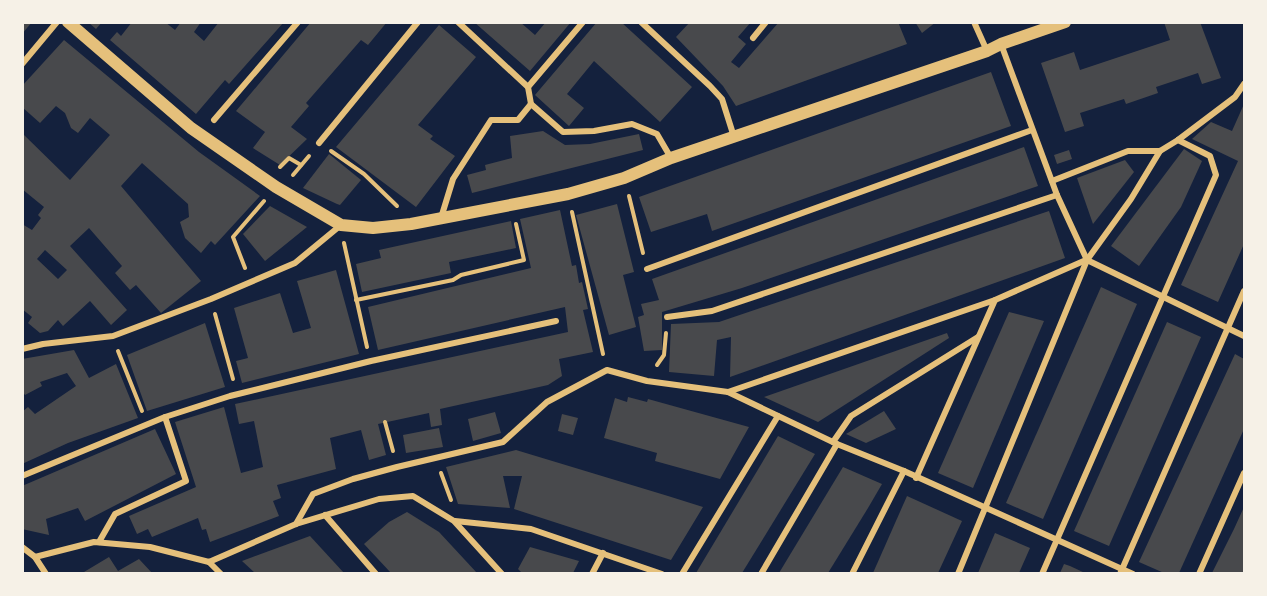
<svg xmlns="http://www.w3.org/2000/svg" width="1267" height="596" viewBox="0 0 1267 596" font-family="'Source Sans 3',sans-serif">
<style>
.building{fill:#48494c;fill-rule:evenodd}
.lines{fill:none;stroke-linecap:round;stroke-linejoin:round}
.path{stroke:#e5c07b;stroke-width:4}
.minor{stroke:#e5c07b;stroke-width:6}
.secondary{stroke:#e5c07b;stroke-width:12}
</style>
<rect width="100%" height="100%" fill="#14213d"/>
<g class="building">
<path d="M22,22H32L22,34Z"/>
<path d="M88,22H102L96,29Z"/>
<path d="M132,22H165L175,30L181,22H201L194,32L204,41L219,22H284L229,84L225,80L196,114L110,40L117,32L121,36Z"/>
<path d="M311,22H387L368,45L361,40L306,103L309,106L291,127L307,139L280,165L253,148L265,132L236,111Z"/>
<path d="M474,22H520L535,35L546,22H571L530,71Z"/>
<path d="M597,22H621L692,87L660,122L594,61L567,94L584,108L569,126L535,95Z"/>
<path d="M690,22H751L738,37L746,44L731,62L739,68L779,22H898L907,44L736,106L723,86L676,37Z"/>
<path d="M915,22H936L922,33Z"/>
<path d="M1164,22H1200L1221,78L1202,84L1198,73L1156,87L1158,93L1126,104L1124,99L1080,113L1084,126L1065,132L1041,63L1074,52L1080,70L1170,40Z"/>
<path d="M439,25L476,57L418,125L433,136L430,139L455,156L416,207L336,147Z"/>
<path d="M64,40L199,152L260,196L215,245L211,241L201,253L185,238L180,222L189,217L188,204L142,163L121,186L201,281L161,313L136,285L130,290L115,273L122,266L89,228L70,246L127,310L111,325L90,301L63,326L58,320L48,331L40,333L28,323L32,317L22,309V224L32,230L41,218L38,215L44,207L22,189V133L70,180L110,135L90,118L78,133L71,128L65,113L56,106L40,123L22,107V86ZM45,250L67,270L58,279L37,259Z"/>
<path d="M991,72L1011,126L712,231L707,214L651,232L639,197Z"/>
<path d="M1244,104V244L1218,302L1181,285L1238,161L1192,139L1211,122L1232,131Z"/>
<path d="M543,131L565,145L590,144L639,134L643,150L472,193L467,175L486,170L485,165L512,158L510,136Z"/>
<path d="M1024,147L1038,186L742,288L662,312V350L644,351L638,317L644,315L641,304L659,300L652,279Z"/>
<path d="M1184,149L1202,161L1181,207L1139,266L1111,246Z"/>
<path d="M1069,150L1072,159L1057,164L1054,155Z"/>
<path d="M329,154L361,180L340,205L337,204L303,188Z"/>
<path d="M1125,160L1134,172L1093,224L1077,178Z"/>
<path d="M617,204L634,272L623,275L636,327L609,335L576,215Z"/>
<path d="M270,206L307,227L265,261L243,234Z"/>
<path d="M560,210L572,266L576,265L579,283L582,282L588,309L583,310L593,352L559,359L562,376L548,385L440,409L442,425L431,427L429,413L378,424L386,455L369,460L361,430L330,438L336,469L277,485L281,498L273,501L279,516L210,542L206,529L202,530L198,518L152,537L148,529L137,534L129,516L196,487L175,422L224,407L241,473L263,467L254,421L239,424L235,404L568,332L565,307L378,350L368,307L531,268L520,219Z"/>
<path d="M1049,211L1065,258L730,377L731,337L717,340L714,376L669,372L671,324L719,322Z"/>
<path d="M511,221L516,248L449,262L451,273L362,292L356,264L381,258L379,250Z"/>
<path d="M336,270L359,354L242,383L236,361L248,358L234,308L280,293L293,333L311,328L297,281Z"/>
<path d="M1101,287L1137,304L1043,519L1006,503Z"/>
<path d="M1009,312L1044,321L973,488L938,473Z"/>
<path d="M1167,322L1201,337L1109,546L1074,531Z"/>
<path d="M205,323L225,387L147,411L127,355Z"/>
<path d="M947,333L949,338L818,422L764,397Z"/>
<path d="M74,350L89,378L116,364L138,418L68,443L22,464V412L28,407L35,414L76,386L67,373L40,382L42,386L25,395L22,391V359Z"/>
<path d="M1235,354L1244,359V429L1179,573H1164L1139,562Z"/>
<path d="M628,397L647,402L648,399L749,427L720,479L655,461L657,453L604,438L615,398L627,402Z"/>
<path d="M884,411L896,429L866,443L846,434Z"/>
<path d="M495,412L501,433L473,441L468,419Z"/>
<path d="M562,414L578,418L573,435L558,431Z"/>
<path d="M439,428L443,447L406,453L403,435Z"/>
<path d="M155,429L176,474L85,521L78,508L46,519L49,535L22,529V486Z"/>
<path d="M778,436L815,454L742,573H696Z"/>
<path d="M516,450L668,496L703,507L671,560L514,509L522,476H503L510,508L458,504L446,467Z"/>
<path d="M843,467L882,484L868,508L828,573H779Z"/>
<path d="M907,496L962,521L938,573H873Z"/>
<path d="M1244,507V573H1212L1234,529Z"/>
<path d="M407,512L439,532L477,573H391L364,544L389,522Z"/>
<path d="M995,533L1030,548L1019,573H978Z"/>
<path d="M310,536L344,573H255L242,561Z"/>
<path d="M530,547L579,561L573,573H522L518,569Z"/>
<path d="M109,557L118,571L139,559L152,573H85L84,572Z"/>
<path d="M1064,564L1070,566L1085,573H1060Z"/>
</g>
<g class="lines">
<g class="path">
<path d="M331,151L364,174L397,206"/>
<path d="M280,167L289,158L301,165"/>
<path d="M293,175L309,156"/>
<path d="M629,196L643,253"/>
<path d="M572,212L603,354"/>
<path d="M344,243L367,347"/>
<path d="M245,268L233,237L264,201"/>
<path d="M356,300L453,280L461,275L524,260L516,224"/>
<path d="M215,314L233,379"/>
<path d="M118,351L142,411"/>
<path d="M657,365L664,355L666,333"/>
<path d="M385,422L393,451"/>
<path d="M441,473L451,500"/>
</g>
<g class="minor">
<path d="M458,22L528,87L531,104L563,132L594,131L632,124L657,134L671,158"/>
<path d="M641,22L710,86L722,99L734,137"/>
<path d="M974,22L987,51"/>
<path d="M753,38L766,22"/>
<path d="M1001,44L1057,195L1087,260L1244,336"/>
<path d="M22,64L57,22"/>
<path d="M528,87L583,22"/>
<path d="M214,120L298,22"/>
<path d="M319,143L418,22"/>
<path d="M1052,181L1128,151H1160L1178,140L1235,97L1244,84"/>
<path d="M441,218L453,179L491,120H518L531,104"/>
<path d="M647,269L1032,130"/>
<path d="M667,317L712,311L1057,195"/>
<path d="M22,349L43,344L113,336L211,299L295,263L341,225"/>
<path d="M728,392L995,300L1086,260"/>
<path d="M833,442L851,416L978,337"/>
<path d="M22,476L165,417L230,396L371,361L556,321"/>
<path d="M916,478L995,300"/>
<path d="M325,515L376,574"/>
<path d="M455,521L531,529L662,574"/>
<path d="M296,524L313,494L353,479L397,467L503,442L547,402L607,370L647,381L728,392L837,444L904,471L1133,574"/>
<path d="M99,542L115,514L186,481L165,417"/>
<path d="M22,547L35,557L46,574"/>
<path d="M35,557L94,542L150,547L209,562L296,524L379,499L413,496L454,521L502,574"/>
<path d="M209,562L221,574"/>
<path d="M592,574L603,553"/>
<path d="M682,574L778,416"/>
<path d="M761,574L837,444"/>
<path d="M852,574L904,471"/>
<path d="M958,574L1087,260L1131,199L1160,151"/>
<path d="M1042,574L1216,175L1210,156L1178,140"/>
<path d="M1120,574L1244,291"/>
<path d="M1199,574L1244,473"/>
</g>
<path class="secondary" d="M68,22L191,128L276,187L341,225L373,228L411,224L568,194L624,178L671,158L987,51L1001,44L1065,22"/>
</g>
<rect width="1267" height="596" fill="none" stroke="#f6f1e7" stroke-width="48"/>
</svg>
